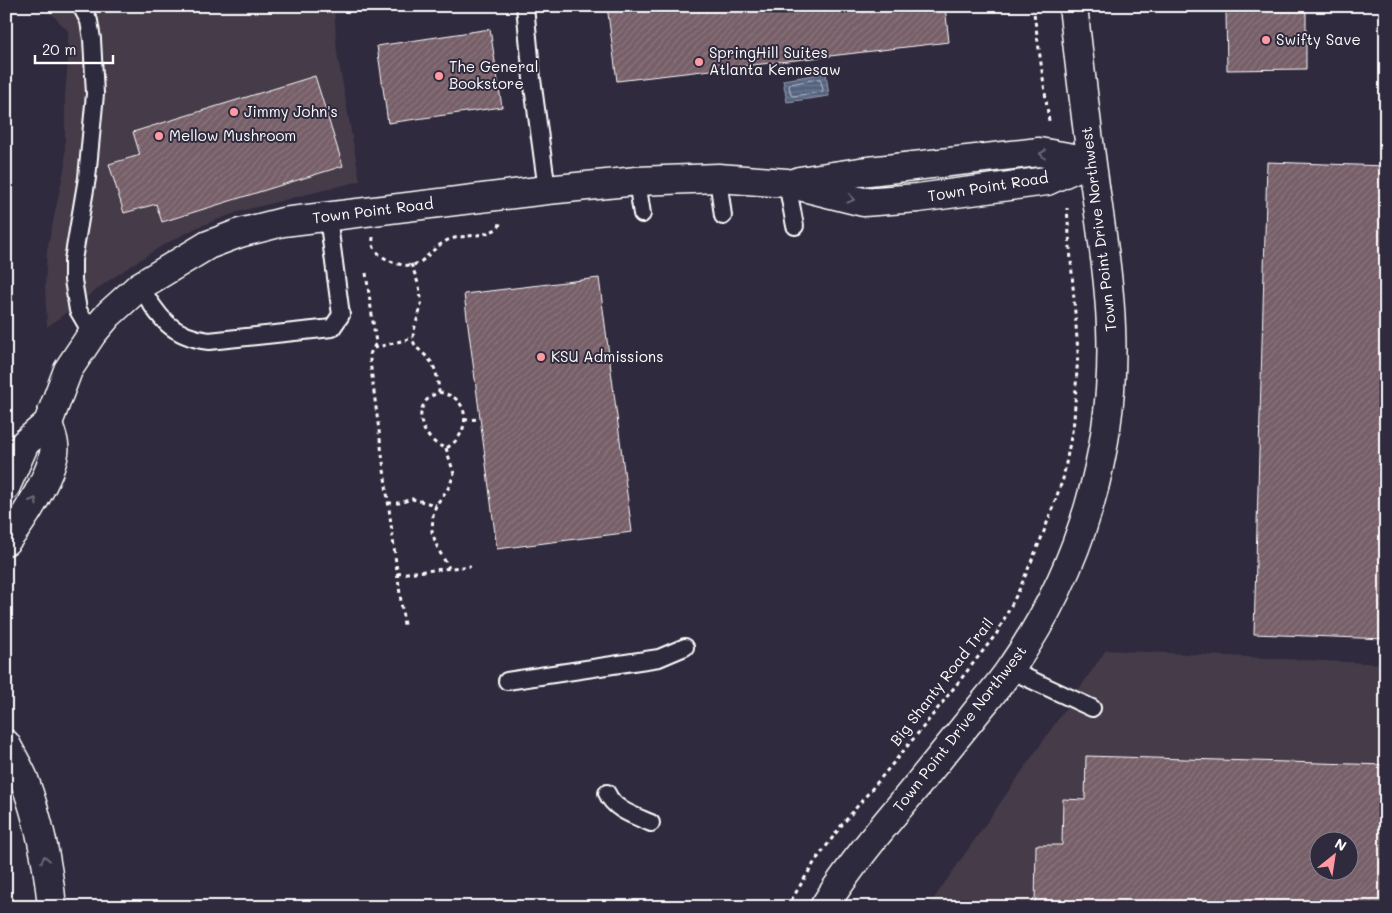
<svg xmlns="http://www.w3.org/2000/svg" width="1392" height="913" viewBox="0 0 1392 913" font-family="Mali,sans-serif">
<style>
.built{fill:#443a4a;fill-rule:evenodd}
.water{fill:url(#water-rules);stroke:#99a1b2}
.lines{fill:none;stroke-linecap:round;stroke-linejoin:round}
.shore{stroke:#bbc1cc;stroke-width:1}
.building{fill:url(#building-hatch);stroke:#fff;fill-rule:evenodd}
.service-casing{stroke:#fff;stroke-width:20}
.minor-casing{stroke:#fff;stroke-width:31}
.tertiary-casing{stroke:#fff;stroke-width:31}
.path{stroke:#fff;stroke-width:3;stroke-dasharray:4 4;stroke-linecap:butt}
.service{stroke:#2f2a3d;stroke-width:16}
.minor{stroke:#2f2a3d;stroke-width:28}
.tertiary{stroke:#2f2a3d;stroke-width:28}
.oneway{stroke:#6d6a77}
.poi-dot{fill:#ff9aa2;stroke:#2f2a3d;stroke-width:2}
.labels{text-anchor:middle;stroke-width:4;stroke-linejoin:round;paint-order:stroke}
.poi-label{font-size:15px;fill:#fff;stroke:#2f2a3d;text-anchor:start}
.street-label{font-size:15px;fill:#fff;stroke:#2f2a3d}
</style>
<defs>
<pattern id="water-rules" width="6" height="5" patternUnits="userSpaceOnUse" patternTransform="scale(1.25)"><rect width="6" height="5" fill="#55637f"/><path d="M0 2.5h6" fill="none" stroke="#6e7a92"/></pattern>
<pattern id="building-hatch" width="6" height="6" patternUnits="userSpaceOnUse" patternTransform="scale(1.25)"><rect width="6" height="6" fill="#765e67"/><path d="M-1 1l2-2M0 6l6-6M5 7l2-2" fill="none" stroke="#8b767e"/></pattern>
</defs>
<rect width="100%" height="100%" fill="#2f2a3d"/>
<filter id="ink" filterUnits="userSpaceOnUse"><feTurbulence type="fractalNoise" baseFrequency=".02" numOctaves="2"/><feDisplacementMap in="SourceGraphic" scale="10" xChannelSelector="R" yChannelSelector="G"/><feConvolveMatrix kernelMatrix="1 2 1 2 8 2 1 2 1" color-interpolation-filters="sRGB"/></filter>
<g filter="url(#ink)">
<g class="built">
<path d="M53,6H334L337,52L360,181L241,211L198,227L160,247L111,279L47,327L45,286L47,250L65,165V95L68,60V31L48,10Z"/>
<path d="M1106,650L1386,664V907H928ZM1320,840H1350V870H1320Z"/>
</g>
<path class="water" d="M826,73L829,96L787,102L783,80Z"/>
<g class="lines">
<path class="shore" d="M820,79L823,89L822,92L793,96L791,95L789,86L791,84Z"/>
</g>
<g class="building">
<path d="M607,6H945L949,42L617,81Z"/>
<path d="M1226,11H1306V69L1227,70Z"/>
<path d="M490,29L502,107L388,123L377,46Z"/>
<path d="M315,76L343,166L162,222L156,204L124,213L109,164L140,155L133,132Z"/>
<path d="M1267,162L1386,166V639L1254,634Z"/>
<path d="M599,278L632,532L497,549L464,294Z"/>
<path d="M1086,756L1386,765V907H1035L1036,845H1062L1063,799L1085,800ZM1320,840H1350V870H1320Z"/>
</g>
<g class="lines">
<defs>
<g id="service">
<path d="M81,6L89,21L92,39L95,94L87,178L73,260V280L78,310L92,334"/>
<path d="M525,6L532,79L547,190"/>
<path d="M718,178L723,216"/>
<path d="M637,181L642,214"/>
<path d="M787,183L795,226"/>
<path d="M140,286C159,317 170,336 209,341L332,328L341,315L328,217"/>
<path d="M1010,670L1092,708"/>
<path d="M507,681L659,658L685,647"/>
<path d="M607,793C614,810 635,816 651,823"/>
</g>
<g id="minor">
<path d="M799,181L860,172L1039,152L1091,161"/>
<path d="M6,486L25,443L48,423L68,370L92,334L109,314L140,286L208,245L240,233L283,222L547,190L637,181L718,178L787,183L863,202L918,198L1047,181L1091,161"/>
<path d="M6,541C22,523 51,476 54,453C56,444 50,431 48,423"/>
<path d="M824,907C845,873 870,842 896,811C921,781 946,750 971,719C984,702 999,686 1011,668C1081,568 1116,449 1111,327C1109,272 1099,218 1092,164C1085,112 1079,59 1073,6"/>
</g>
<path id="tertiary" d="M6,744C12,756 19,767 24,779C39,820 48,863 52,907"/>
</defs>
<use href="#service" class="service-casing"/>
<use href="#minor" class="minor-casing"/>
<use href="#tertiary" class="tertiary-casing"/>
<g class="path">
<path d="M1033,6L1049,121"/>
<path d="M373,237C373,240 372,242 373,245C377,259 404,269 416,264C426,261 435,244 451,239C467,234 485,238 499,227L500,223"/>
<path d="M411,264C416,277 422,291 421,305C420,315 410,334 414,343C416,348 422,352 427,357C436,366 438,379 439,392"/>
<path d="M366,273L376,343L370,354V361L404,625"/>
<path d="M374,348L413,338"/>
<path d="M439,392C445,394 452,395 457,400C472,415 463,440 446,448C429,444 414,421 424,404C427,398 433,395 439,392Z"/>
<path d="M464,420L480,419"/>
<path d="M446,448L454,474L449,487L436,505L433,515L432,532L438,549L449,568"/>
<path d="M388,503H399L412,499L436,505"/>
<path d="M397,574L471,566"/>
<path d="M787,907L814,863L841,826L924,726L997,633L1020,588L1043,534L1063,479L1074,421L1078,352L1067,208"/>
</g>
<use href="#service" class="service"/>
<use href="#minor" class="minor"/>
<use href="#tertiary" class="tertiary"/>
</g>
<defs><path id="oneway-chevron" d="M-2-3.5L2.5 0L-2 3.5" fill="none" stroke-width="1.6" stroke-linecap="round" stroke-linejoin="round" transform="scale(1.25)"/></defs>
<g class="oneway">
<use href="#oneway-chevron" transform="translate(1043 154) rotate(-173)"/>
<use href="#oneway-chevron" transform="translate(851 199) rotate(15)"/>
<use href="#oneway-chevron" transform="translate(34 501) rotate(-60)"/>
<use href="#oneway-chevron" transform="translate(45 859) rotate(-101)"/>
</g>
</g>
<g class="poi-dot">
<circle cx="1266" cy="40" r="5"/>
<circle cx="699" cy="62" r="5"/>
<circle cx="439" cy="76" r="5"/>
<circle cx="234" cy="112" r="5"/>
<circle cx="159" cy="136" r="5"/>
<circle cx="541" cy="357" r="5"/>
</g>
<g class="labels">
<g class="poi-label">
<text x="1276" y="45">Swifty Save</text>
<text x="709" y="58">SpringHill Suites<tspan x="709" dy="17">Atlanta Kennesaw</tspan></text>
<text x="449" y="72">The General<tspan x="449" dy="17">Bookstore</tspan></text>
<text x="244" y="117">Jimmy John's</text>
<text x="169" y="141">Mellow Mushroom</text>
<text x="551" y="362">KSU Admissions</text>
</g>
<g class="street-label">
<text transform="translate(988 187) rotate(-9)" y="5">Town Point Road</text>
<text transform="translate(373 211) rotate(-7)" y="5">Town Point Road</text>
<text transform="translate(1099 229) rotate(-97)" y="5">Town Point Drive Northwest</text>
<text transform="translate(942 682) rotate(-52)" y="5">Big Shanty Road Trail</text>
<text transform="translate(960 729) rotate(-52)" y="5">Town Point Drive Northwest</text>
</g>
</g>
<rect width="1392" height="913" fill="none" stroke="#2f2a3d" stroke-width="25"/>
<rect x="12" y="12" width="1367" height="888" fill="none" stroke="#fff" stroke-width="2" filter="url(#ink)"/>
<g transform="translate(1334 856) rotate(30)"><circle r="24" fill="#2f2a3d" stroke="#827f8b"/>
<path d="M0-4L9 19L0 12L-9 19Z" fill="#ff9aa2"/>
<text y="-8" font-size="14" font-weight="bold" text-anchor="middle" fill="#ffffff">N</text>
</g>
<path d="M35 55v8h78v-8" fill="none" stroke="#ffffff" stroke-width="2.5"/>
<text x="42" y="55" font-size="15" fill="#ffffff" stroke="#2f2a3d" stroke-width="4" paint-order="stroke">20 m</text>
</svg>
